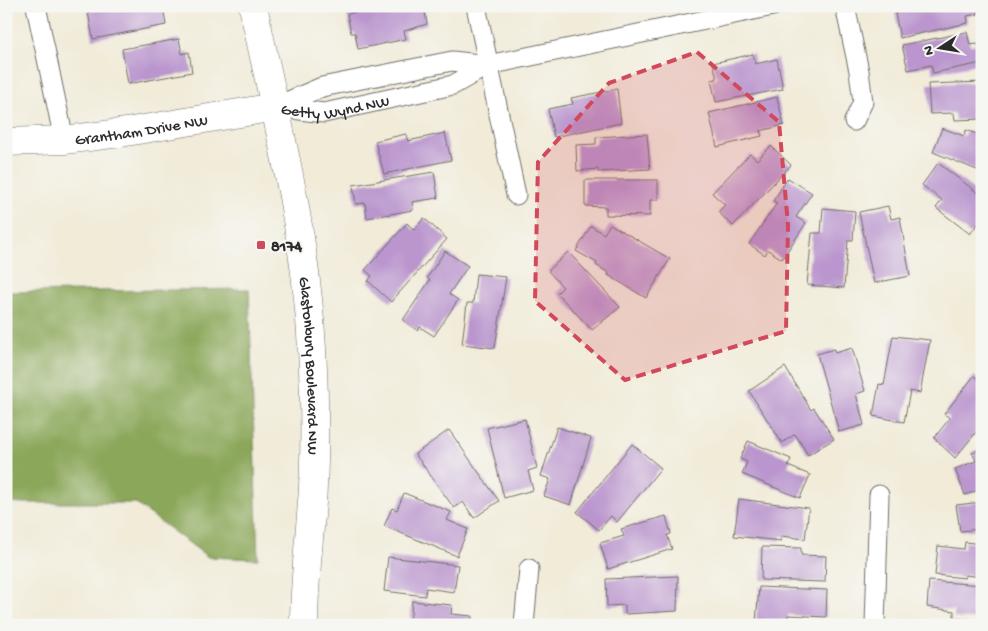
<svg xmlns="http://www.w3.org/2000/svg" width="988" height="631" viewBox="0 0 988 631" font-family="'Gochi Hand',sans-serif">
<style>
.forest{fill:#8ba75a;stroke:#5b6942}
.building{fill:#ba95ce}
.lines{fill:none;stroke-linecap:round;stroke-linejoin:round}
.street-casing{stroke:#706e68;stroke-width:21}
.secondary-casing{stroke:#706e68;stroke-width:29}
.street{stroke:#fff;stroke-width:19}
.secondary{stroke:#fff;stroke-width:28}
.marked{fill:#d1495b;fill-opacity:0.2;stroke:#d1495b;stroke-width:4;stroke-dasharray:10 6;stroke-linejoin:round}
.poi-dot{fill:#d1495b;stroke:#f6f6f2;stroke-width:2}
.labels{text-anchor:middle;stroke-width:4.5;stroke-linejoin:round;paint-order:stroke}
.street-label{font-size:16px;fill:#2b2b2b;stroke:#f6f6f2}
.poi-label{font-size:16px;font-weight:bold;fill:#2b2b2b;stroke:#f6f6f2;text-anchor:start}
</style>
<rect width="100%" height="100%" fill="#f6f6f2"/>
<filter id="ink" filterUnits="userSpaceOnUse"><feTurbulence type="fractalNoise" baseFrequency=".02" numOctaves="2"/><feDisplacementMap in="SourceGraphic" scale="10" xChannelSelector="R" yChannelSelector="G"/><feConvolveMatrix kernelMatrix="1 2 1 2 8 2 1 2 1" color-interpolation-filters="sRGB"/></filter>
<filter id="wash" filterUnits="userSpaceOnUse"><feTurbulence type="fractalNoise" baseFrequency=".0096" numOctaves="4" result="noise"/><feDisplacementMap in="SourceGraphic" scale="20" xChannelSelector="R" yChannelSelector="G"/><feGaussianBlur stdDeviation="1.12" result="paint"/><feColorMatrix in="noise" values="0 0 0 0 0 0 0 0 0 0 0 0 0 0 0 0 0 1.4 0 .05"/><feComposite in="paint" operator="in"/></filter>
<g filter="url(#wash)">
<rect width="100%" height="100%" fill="#f1ebd8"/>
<path class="forest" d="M249,289L258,559L208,557L135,503H6V292Z"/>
<g id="blocks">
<g class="building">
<path d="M117,6H163L166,25L93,39L88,12Z"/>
<path d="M382,6H424L427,24L404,31L406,39L358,49L355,33H351L347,14Z"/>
<path d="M926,6H976L978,14L967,16L968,23L900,38L895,13Z"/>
<path d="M967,32L970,45L978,44L982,63L933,73L931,65L908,70L902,45Z"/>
<path d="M179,39L182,54L189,52L192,72L128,84L122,49Z"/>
<path d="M753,54L755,64L777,59L783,89L716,102L711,80L717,79L713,63Z"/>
<path d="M982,82V119L955,120L954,113L930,114L928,84Z"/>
<path d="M617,89L621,123L554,137L548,109L573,104L571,98Z"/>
<path d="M777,97L784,125L760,131L762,136L717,147L709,113Z"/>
<path d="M942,128L964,136L966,130L982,136V172L933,152Z"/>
<path d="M445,133L451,160L384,174L375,141L406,134L408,141Z"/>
<path d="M647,134L650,169L598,172V169L577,171L576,145L596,144V137Z"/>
<path d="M771,146L791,165L733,226L718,212L725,205L712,193L750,154L757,160Z"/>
<path d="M938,163L982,196V223L980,221L970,234L936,208L942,200L922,185Z"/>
<path d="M434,172L438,198L412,202L413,210L367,218L365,203L356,204L353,185Z"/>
<path d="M788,178L812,193L796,217L806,223L782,259L768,250L765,255L749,244L777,203L773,201Z"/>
<path d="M585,180H658V200H650V216L606,215V207L585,206Z"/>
<path d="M888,206L891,219L900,217L910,276L874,283L859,212Z"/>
<path d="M823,208L855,211L853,240H848L844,288L807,285L812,233H821Z"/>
<path d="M424,218L447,239L391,302L368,281L372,276L365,270L407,223L414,230Z"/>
<path d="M610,224L670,259L646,298L608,275L609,273L596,265L597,263L576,251L591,226L604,234Z"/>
<path d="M445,251L468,266L449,294L458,300L434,336L420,327L418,331L403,320L430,280L427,278Z"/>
<path d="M568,252L620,307L592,330L557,293L563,287L548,271Z"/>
<path d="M476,274L506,277L495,348L462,344L467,303H473Z"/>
<path d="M893,336L930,340L920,393L910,391L904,422L873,416L879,384L884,385Z"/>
<path d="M852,348L865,391L856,394L864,425L839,432L817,354L834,349L835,353Z"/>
<path d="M785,367L811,410L814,408L834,439L808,455L795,434L782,443L749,391Z"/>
<path d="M974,376L982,382V425L955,458L934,438L950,418L944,414Z"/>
<path d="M525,419L537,468L528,471L533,490L504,498L487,428Z"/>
<path d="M557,427L591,438L571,505L544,496L550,479L541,476Z"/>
<path d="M449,430L499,501L474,518L463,502L454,508L415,454Z"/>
<path d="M748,441L791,459L788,466L810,475L800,498L742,474L747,462L740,459Z"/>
<path d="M632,444L661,468L617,522L611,516L599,530L577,512Z"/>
<path d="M982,449V489L965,495L955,469L976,461L972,452Z"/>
<path d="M404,493L451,512L447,520L468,529L457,556L384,526L392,508L397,510Z"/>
<path d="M739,499L809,508L805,539L781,536V541L734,536Z"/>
<path d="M982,502V529L960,531L956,505Z"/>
<path d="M666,516L671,534L667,535L672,549L608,569L600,543L624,536L621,529Z"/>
<path d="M965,542L982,544V577L965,575V578L935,575L938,546L964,549Z"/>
<path d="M762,547L801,548V555L826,556L825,582L761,580Z"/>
<path d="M388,557L458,565L454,592L426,588L425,596L384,591Z"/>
<path d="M678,576L677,611L625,614V605L607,606L606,579Z"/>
<path d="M929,581L982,585V620L954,618V611L927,607Z"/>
<path d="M759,587L827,590L826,617L788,615V623L756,622Z"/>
<path d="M412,601L452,605L451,614L472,616L471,625H410Z"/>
</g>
</g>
</g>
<g filter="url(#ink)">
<use href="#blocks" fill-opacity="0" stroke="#706e68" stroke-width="1"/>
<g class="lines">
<defs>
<g id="street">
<path d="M36,6L64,140"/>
<path d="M476,6L516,195"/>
<path d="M845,6L859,71L863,102L854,121"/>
<path d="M275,107L322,87L452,61L488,65L773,6"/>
<path id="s1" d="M276,107L324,113L453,85L488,65"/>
<path d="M524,625L529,569"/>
<path d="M875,625L879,495"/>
</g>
<g id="secondary">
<path id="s2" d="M253,6C277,119 306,233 312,349C315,404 316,460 311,515C308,552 304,588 304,625"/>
<path id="s3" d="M6,142L64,140L120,133L275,107"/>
</g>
</defs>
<use href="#street" class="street-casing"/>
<use href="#secondary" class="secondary-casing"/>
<use href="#street" class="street"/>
<use href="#secondary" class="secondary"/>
</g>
</g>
<path class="marked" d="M697,52L779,122L788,225L786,331L625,380L535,301L538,162L609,83Z"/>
<rect class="poi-dot" x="256" y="240" width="10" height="10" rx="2.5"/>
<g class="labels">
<g class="street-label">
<text dy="6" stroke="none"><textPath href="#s1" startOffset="60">Getty Wynd NW</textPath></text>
<text dy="6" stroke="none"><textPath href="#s3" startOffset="136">Grantham Drive NW</textPath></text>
<text dy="6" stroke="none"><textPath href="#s2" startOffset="365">Glastonbury Boulevard NW</textPath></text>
</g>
<g class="poi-label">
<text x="271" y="251">8174</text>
</g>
</g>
<rect width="988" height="631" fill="none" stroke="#f6f6f2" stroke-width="25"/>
<g transform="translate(940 48) rotate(258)" stroke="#f6f6f2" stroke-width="4" paint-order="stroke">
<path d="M0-4L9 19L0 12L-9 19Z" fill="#2b2b2b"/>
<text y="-8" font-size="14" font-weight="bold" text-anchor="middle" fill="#2b2b2b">N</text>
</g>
</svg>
